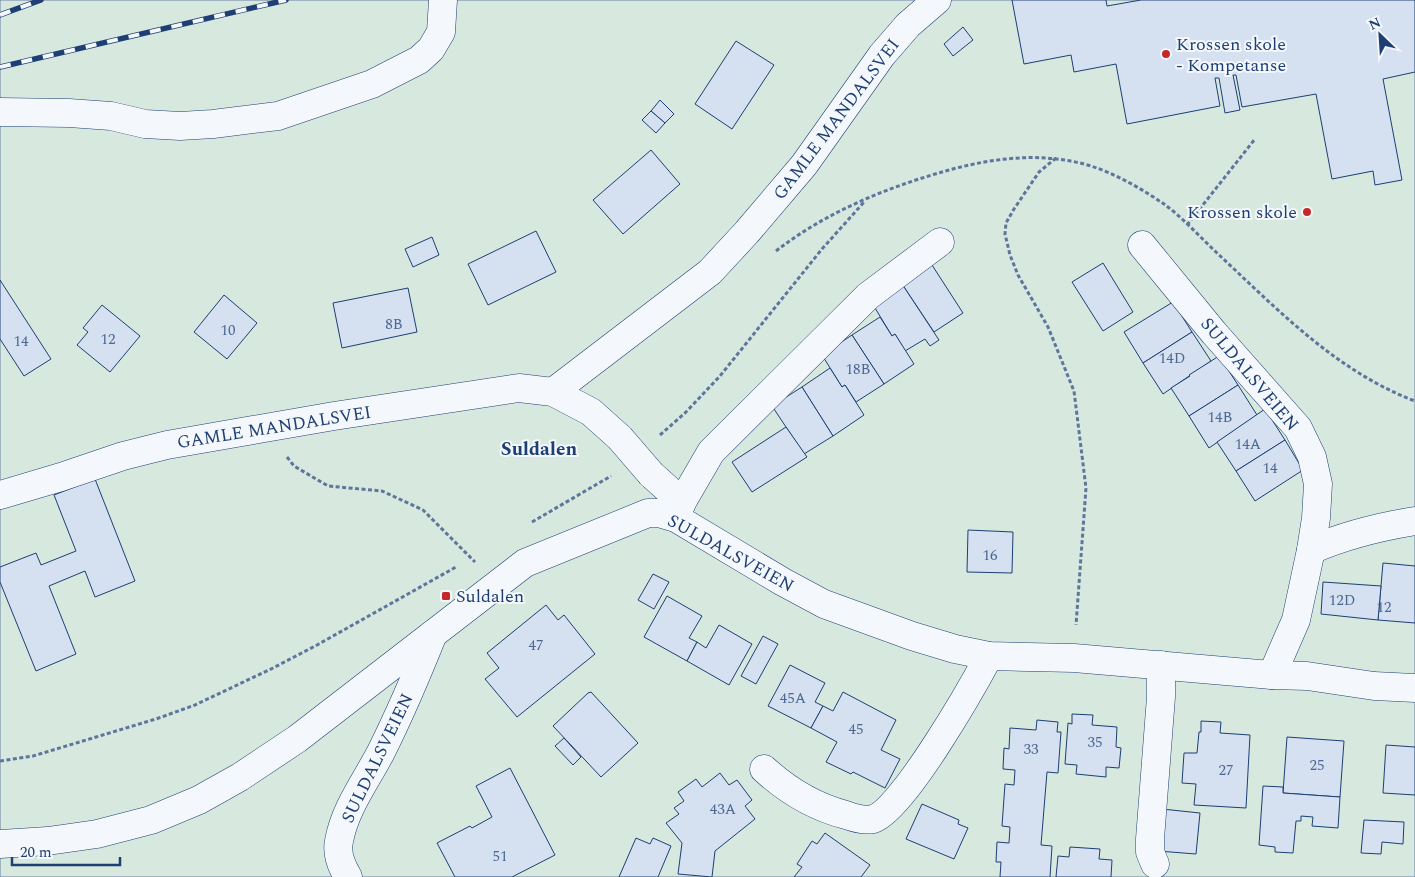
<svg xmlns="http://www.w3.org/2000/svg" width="1415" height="877" viewBox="0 0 1415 877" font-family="Spectral,serif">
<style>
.green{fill:#d7e8df;stroke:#687fa3}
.building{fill:#d5e0f0;stroke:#1d3f73}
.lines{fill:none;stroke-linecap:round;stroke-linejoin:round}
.minor-casing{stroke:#1d3f73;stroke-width:29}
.path{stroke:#5e769c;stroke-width:3;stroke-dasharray:4 2.5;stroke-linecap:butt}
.minor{stroke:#f4f7fb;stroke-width:28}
.rail-casing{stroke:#1d3f73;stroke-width:5.5}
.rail{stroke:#f4f7fb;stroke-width:4;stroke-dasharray:11;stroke-linecap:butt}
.minor-bridge-casing{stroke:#1d3f73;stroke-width:29;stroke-linecap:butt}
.minor-bridge{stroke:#f4f7fb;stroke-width:28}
.poi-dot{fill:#c62828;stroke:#f4f7fb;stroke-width:2}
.labels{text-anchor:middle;stroke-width:4;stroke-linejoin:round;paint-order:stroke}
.number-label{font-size:15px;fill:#4b6792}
.poi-label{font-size:18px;fill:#1d3f73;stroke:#f4f7fb;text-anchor:start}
.street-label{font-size:18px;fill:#1d3f73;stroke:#f4f7fb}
.neighbourhood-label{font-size:19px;font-weight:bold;fill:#1d3f73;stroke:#f4f7fb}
</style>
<rect width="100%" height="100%" fill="#f4f7fb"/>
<rect class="green" x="0" y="0" width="1415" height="877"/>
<g class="building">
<path d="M1012,0H1106L1107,6L1141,0H1415V72L1383,79L1402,180L1375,185L1373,171L1332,179L1316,94L1242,107L1236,75H1233L1240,110L1225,113L1219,78H1215L1220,106L1127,124L1116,64L1074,72L1071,55L1024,64Z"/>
<path d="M963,27L973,40L953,56L944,44Z"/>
<path d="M736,41L774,65L732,129L695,104Z"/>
<path d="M660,100L674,114L665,123L651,111Z"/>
<path d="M651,111L665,123L656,133L642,120Z"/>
<path d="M651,150L680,184L623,234L593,200Z"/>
<path d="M536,231L556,272L488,305L468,264Z"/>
<path d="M432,237L439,255L413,267L405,249Z"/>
<path d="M1103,263L1133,312L1103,331L1072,282Z"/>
<path d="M932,265L963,313L934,332L902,284Z"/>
<path d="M0,280L51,359L24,376L0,339Z"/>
<path d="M902,284L939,340L930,346L925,339L905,351L895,334L892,336L872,303Z"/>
<path d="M408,288L417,332L342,348L333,303Z"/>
<path d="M224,295L257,323L227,359L194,332Z"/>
<path d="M1173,302L1192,332L1143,363L1124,332Z"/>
<path d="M102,305L140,336L110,372L77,345L88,332L83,328Z"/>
<path d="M880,317L892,336L895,334L914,364L884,384L852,335Z"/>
<path d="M1192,332L1211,361L1163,394L1143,363Z"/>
<path d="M852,335L884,384L856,402L845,385L842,387L822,355Z"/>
<path d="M1219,356L1238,385L1189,416L1171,388L1190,376L1189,375Z"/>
<path d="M830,368L842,387L845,385L864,415L833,436L802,387Z"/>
<path d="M1238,385L1257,415L1209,448L1189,416Z"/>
<path d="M802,387L833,436L804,454L772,406Z"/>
<path d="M1265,409L1285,440L1236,471L1217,442Z"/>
<path d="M786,427L807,457L752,492L732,462Z"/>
<path d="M1285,440L1303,470L1255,501L1236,471Z"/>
<path d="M95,479L135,581L95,597L85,571L49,586L76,654L36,671L0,582V567L36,553L41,565L76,551L54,495Z"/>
<path d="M968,530L1013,532L1012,573L967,572Z"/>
<path d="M1383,563L1415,566V623L1378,620Z"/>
<path d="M653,574L669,582L654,609L638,600Z"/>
<path d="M1323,582L1381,586L1378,620L1321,614Z"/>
<path d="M667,596L702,616L689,638L697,642L687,661L644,637Z"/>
<path d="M546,605L558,620L564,615L595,654L517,717L485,679L499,668L487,653Z"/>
<path d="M719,625L752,644L729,685L687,661L697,642L706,648Z"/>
<path d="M763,636L778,644L756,684L741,676Z"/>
<path d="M790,665L825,683L815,702L823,706L811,728L768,706Z"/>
<path d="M591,692L638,743L601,777L553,726L588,693Z"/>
<path d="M843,692L896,720L881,750L900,759L885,788L853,772L851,774L826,762L837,742L811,728L823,706L833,711Z"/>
<path d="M1072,714L1093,715L1092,725L1117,727L1116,747L1121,748L1119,768L1106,767V777L1076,774L1077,765L1065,764L1068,723L1072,724Z"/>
<path d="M1037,720L1058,722L1057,732H1061L1058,773L1047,772L1041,845L1052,846L1050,877H1000L1001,862H996L997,842L1009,843L1010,827L1002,826L1005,784L1014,785L1015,770L1003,769L1004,748L1009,749L1010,728L1036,730Z"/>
<path d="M1201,721L1221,722L1220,733L1250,735L1246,808L1194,805L1196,784L1182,783L1184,753H1197L1199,732H1201Z"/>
<path d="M1287,737L1344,741L1340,797L1283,793Z"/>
<path d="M564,738L581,757L573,765L555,746Z"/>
<path d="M1386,745L1415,747V795L1383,793Z"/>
<path d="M510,768L555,855L512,877H455L437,843L470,826L472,828L492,817L476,786Z"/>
<path d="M720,773L729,785L737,780L752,800L745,806L755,819L715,851L712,877L678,874L682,843L666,823L679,814L674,808L684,801L678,792L696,779L702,787Z"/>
<path d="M1263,786L1283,787V793L1340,797L1338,828L1312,826L1313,817L1301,816V821H1296L1293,853L1275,852V847L1259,845Z"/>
<path d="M922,804L959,820L958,824L968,828L954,859L906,839Z"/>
<path d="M1162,809L1200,813L1196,854L1158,851Z"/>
<path d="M1364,820L1404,822L1403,844L1382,842L1381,854L1361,853Z"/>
<path d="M825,833L870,865L861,877H794L802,867L797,864L812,841L817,844Z"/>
<path d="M636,838L650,844L653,838L671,846L658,877H619Z"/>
<path d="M1070,847L1100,849L1099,859L1112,860L1111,877H1056L1058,856L1069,857Z"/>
</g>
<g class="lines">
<defs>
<g id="minor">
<path d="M0,112L69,113L111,116L145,124L180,126L213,124L278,116L372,84L419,60L431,49L441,32L443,0"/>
<path d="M1142,245L1214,333L1298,428L1312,457L1318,484L1316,518L1311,550L1296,620L1272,675"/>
<path d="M553,392L710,272L747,232L804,165L882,55L908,25L937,0"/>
<path d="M651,474L682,502L676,518"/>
<path d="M0,495L61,477L123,456L167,445L334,416L519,388L553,392L591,412L620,438"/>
<path d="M682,502L711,452L868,296L940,242"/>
<path d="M1311,550C1345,535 1378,527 1415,521"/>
<path d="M764,769C788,791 815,807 846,815C854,818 864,821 873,819C902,811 973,686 989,656"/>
<path d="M0,844L48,841L97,834L151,820L199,800L240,777L297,739L525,563L648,513H659L676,518L783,582L824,604L912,636L955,649L989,656L1074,658L1272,675L1307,676L1374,686L1415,688"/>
<path d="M1155,864L1150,852V839L1161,697V665"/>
<path d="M348,877C342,867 336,854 339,841C345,808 366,781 381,752C400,714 417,674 433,634"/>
</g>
</defs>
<use href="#minor" class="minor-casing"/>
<g class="path">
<path d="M1056,158L1039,172L1014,209L1006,223L1005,234L1010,255L1018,275L1048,327L1074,391L1086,488L1076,625"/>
<path d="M1187,225L1255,139"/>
<path d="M776,251C825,213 883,189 942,172C990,158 1042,151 1091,166C1116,174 1142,189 1164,204C1182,217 1200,237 1217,253C1276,308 1337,372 1415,401"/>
<path d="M660,435L685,413L720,376L822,249L865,201"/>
<path d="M287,457L294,466L328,486L382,491L423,510L475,562"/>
<path d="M532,522L611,476"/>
<path d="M0,761L33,756L156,719L195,705L273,668L317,645L456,567"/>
</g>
<use href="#minor" class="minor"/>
<defs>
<g id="rail">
<path d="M0,15L41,0"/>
<path d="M0,67L286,0"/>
</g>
</defs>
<use href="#rail" class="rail-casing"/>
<use href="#rail" class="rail"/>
<defs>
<path id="minor-bridge" d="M620,438L651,474"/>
</defs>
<use href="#minor-bridge" class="minor-bridge-casing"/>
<use href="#minor-bridge" class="minor-bridge"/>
</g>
<g class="poi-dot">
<circle cx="1166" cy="54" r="5"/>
<circle cx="1307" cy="212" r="5"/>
<rect x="441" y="591" width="10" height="10" rx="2.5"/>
</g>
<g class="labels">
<g class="number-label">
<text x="394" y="329">8B</text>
<text x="228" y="335">10</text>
<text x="108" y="344">12</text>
<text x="21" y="346">14</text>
<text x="1172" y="363">14D</text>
<text x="858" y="374">18B</text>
<text x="1220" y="422">14B</text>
<text x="1248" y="449">14A</text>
<text x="1270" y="473">14</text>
<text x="990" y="560">16</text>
<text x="1342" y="605">12D</text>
<text x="1384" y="612">12</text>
<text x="536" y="650">47</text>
<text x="793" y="703">45A</text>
<text x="856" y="734">45</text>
<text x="1095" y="747">35</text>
<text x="1031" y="754">33</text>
<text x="1317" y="770">25</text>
<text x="1226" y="775">27</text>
<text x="723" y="814">43A</text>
<text x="500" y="861">51</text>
</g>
<g class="poi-label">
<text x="1176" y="50">Krossen skole<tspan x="1176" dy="21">- Kompetanse</tspan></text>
<text x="1297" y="218" text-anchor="end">Krossen skole</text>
<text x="456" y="602">Suldalen</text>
</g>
<g class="street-label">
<text transform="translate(836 119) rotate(-53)" y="6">GAMLE MANDALSVEI</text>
<text transform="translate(1250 374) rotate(50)" y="6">SULDALSVEIEN</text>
<text transform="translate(274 427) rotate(-9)" y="6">GAMLE MANDALSVEI</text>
<text transform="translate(731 553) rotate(29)" y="6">SULDALSVEIEN</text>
<text transform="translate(377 758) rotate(-64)" y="6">SULDALSVEIEN</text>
</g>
<g class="neighbourhood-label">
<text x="539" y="455">Suldalen</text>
</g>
</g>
<g transform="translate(1380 35) rotate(335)" stroke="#f4f7fb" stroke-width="4" paint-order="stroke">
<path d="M0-4L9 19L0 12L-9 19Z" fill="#1d3f73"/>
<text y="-8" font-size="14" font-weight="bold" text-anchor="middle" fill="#1d3f73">N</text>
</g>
<path d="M12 857v8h108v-8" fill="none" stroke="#1d3f73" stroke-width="2.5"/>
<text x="20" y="857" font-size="15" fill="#1d3f73" stroke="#f4f7fb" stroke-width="4" paint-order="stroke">20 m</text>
</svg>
